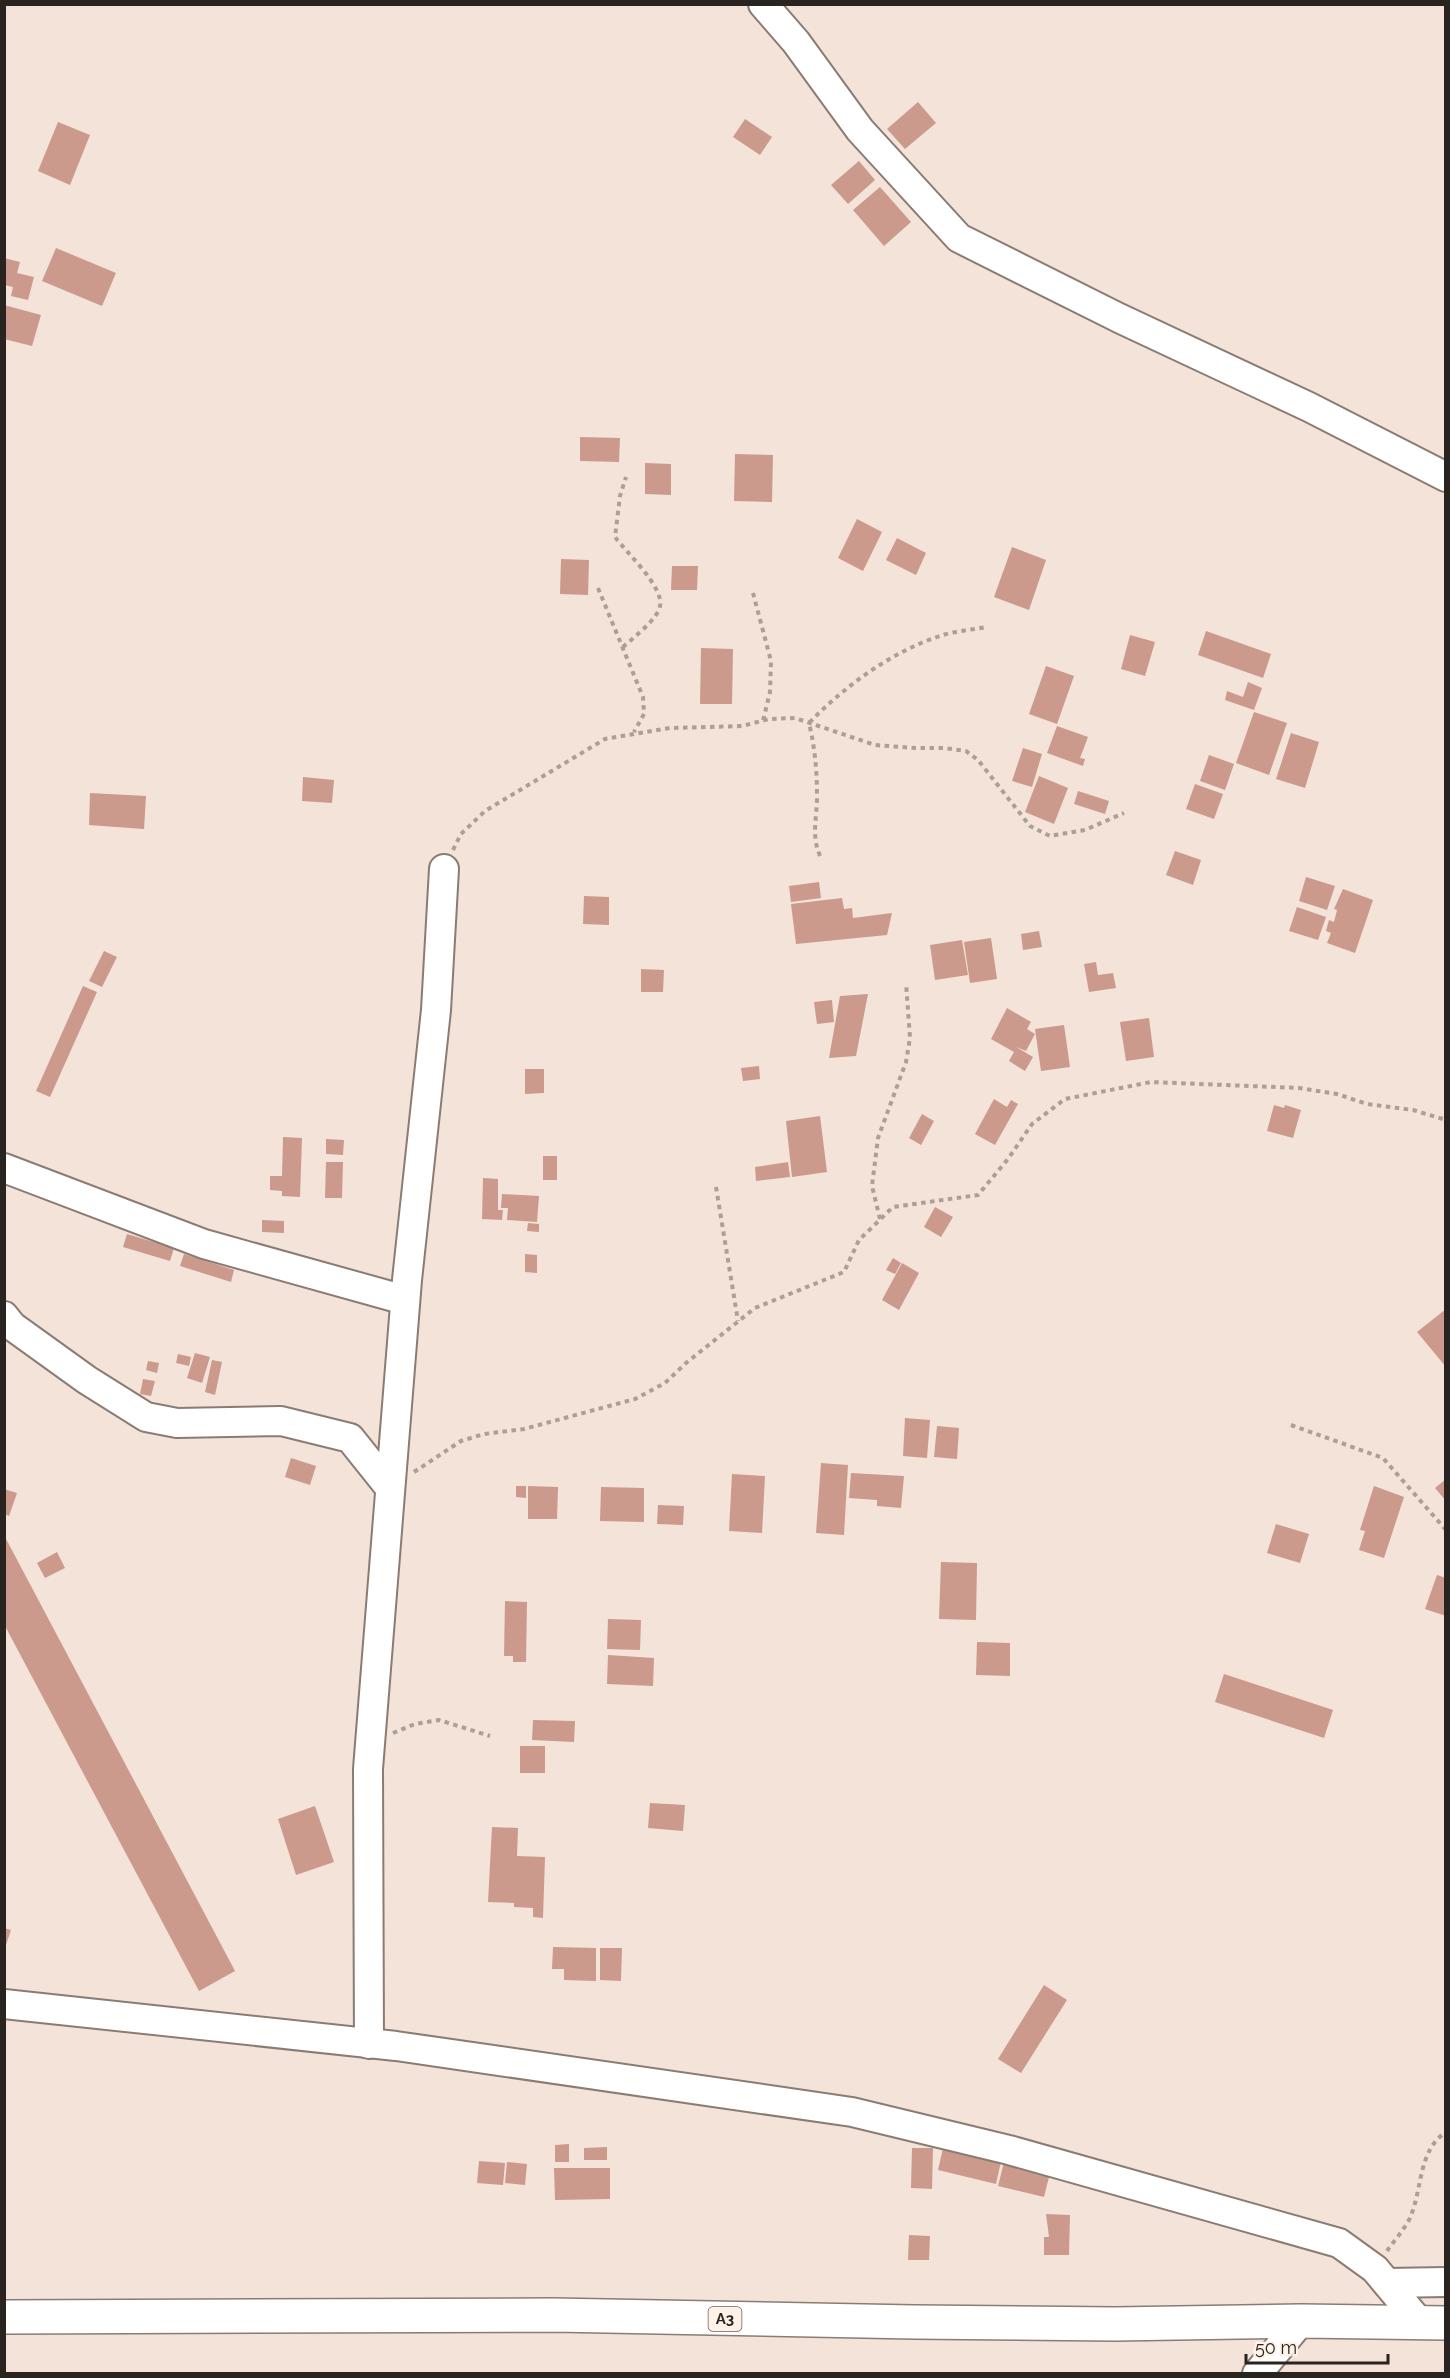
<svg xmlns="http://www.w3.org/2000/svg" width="1450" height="2378" viewBox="0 0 1450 2378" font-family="Raleway,sans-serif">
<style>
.building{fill:#cb9a8c}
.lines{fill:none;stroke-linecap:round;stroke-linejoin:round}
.minor-casing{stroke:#8b7c73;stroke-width:32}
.highway-casing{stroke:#8b7c73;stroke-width:36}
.path{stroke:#ac9f98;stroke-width:4;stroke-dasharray:4.5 4.5;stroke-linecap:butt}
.minor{stroke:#fff;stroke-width:28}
.highway{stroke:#fff;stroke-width:33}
.labels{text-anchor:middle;stroke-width:6;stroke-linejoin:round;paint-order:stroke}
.shield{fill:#fef1e8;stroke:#6a625d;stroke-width:1.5}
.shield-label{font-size:15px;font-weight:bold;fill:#2a2421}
</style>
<rect width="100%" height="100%" fill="#f3e3d9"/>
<g class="building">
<path d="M918,102L936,123L905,149L887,129Z"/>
<path d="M745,119L772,137L760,155L733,137Z"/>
<path d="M58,122L90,135L70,185L38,171Z"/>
<path d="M859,161L875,180L848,204L831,185Z"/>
<path d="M880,187L911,222L884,246L853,210Z"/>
<path d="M56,248L116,273L102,306L42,281Z"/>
<path d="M4,258L20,262L17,273L34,277L28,300L11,296L13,287L4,285Z"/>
<path d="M4,305L41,315L32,346L4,339Z"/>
<path d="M580,437L620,438L619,462L580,461Z"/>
<path d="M735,454L773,455L772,502L734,501Z"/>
<path d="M645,463L671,464V495L645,494Z"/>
<path d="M857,519L882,532L863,571L838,558Z"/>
<path d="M897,538L926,553L916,575L886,560Z"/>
<path d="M1012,547L1046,560L1029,610L994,597Z"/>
<path d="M561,559L589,560L588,595L560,594Z"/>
<path d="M672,566H698L697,590H671Z"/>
<path d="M1206,631L1271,654L1263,678L1198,655Z"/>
<path d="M1130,635L1155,642L1145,676L1121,669Z"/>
<path d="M701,648L733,649L732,704H700Z"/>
<path d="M1046,666L1074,676L1057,724L1029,714Z"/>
<path d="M1248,682L1262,688L1254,710L1225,700L1227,691L1243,697Z"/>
<path d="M1254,712L1287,723L1269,775L1236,763Z"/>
<path d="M1057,726L1088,737L1080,758L1085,759L1083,766L1047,753Z"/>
<path d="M1291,733L1319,742L1305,788L1276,779Z"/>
<path d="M1023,748L1042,754L1032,787L1012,781Z"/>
<path d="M1209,755L1234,764L1225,790L1200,781Z"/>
<path d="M1039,776L1068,788L1054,824L1025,812Z"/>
<path d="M303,777L334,780L332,803L302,801Z"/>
<path d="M1195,784L1223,794L1214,819L1186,809Z"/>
<path d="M1078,791L1109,801L1105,814L1074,804Z"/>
<path d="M90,793L146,796L144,829L89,825Z"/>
<path d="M1175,851L1201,860L1193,885L1166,875Z"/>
<path d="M1306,877L1335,886L1327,910L1299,901Z"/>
<path d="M819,882L821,898L791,902L789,886Z"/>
<path d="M1343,889L1373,900L1355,953L1327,943L1331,933L1326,931L1329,920L1334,922L1337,910L1334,909Z"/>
<path d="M584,896L609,897V925L583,924Z"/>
<path d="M842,898L844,909L852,908L853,918L892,913L887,935L796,944L791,904Z"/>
<path d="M1297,907L1326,917L1318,940L1289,931Z"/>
<path d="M1039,931L1042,947L1023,950L1021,934Z"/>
<path d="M991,938L997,979L970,983L964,942Z"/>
<path d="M962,940L968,975L935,980L930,945Z"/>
<path d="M104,951L117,957L102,987L89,981Z"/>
<path d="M1096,962L1098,975L1113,973L1116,988L1089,992L1084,964Z"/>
<path d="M641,969L664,970L663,992H641Z"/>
<path d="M83,986L97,992L50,1097L36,1091Z"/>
<path d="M868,994L856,1056L829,1058L840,996Z"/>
<path d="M832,1000L834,1022L817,1024L814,1002Z"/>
<path d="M1007,1008L1031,1022L1027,1029L1035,1034L1026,1051L1016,1047L1033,1057L1025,1071L1009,1061L1014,1052L991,1039Z"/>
<path d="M1149,1018L1154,1057L1126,1061L1120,1022Z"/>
<path d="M1064,1025L1070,1067L1041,1071L1035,1029Z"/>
<path d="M759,1066L760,1079L743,1081L741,1068Z"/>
<path d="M525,1069H544V1093L525,1094Z"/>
<path d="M994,1099L1007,1107L1011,1100L1018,1104L995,1145L975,1134Z"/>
<path d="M1274,1105L1284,1108L1285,1105L1301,1110L1293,1138L1267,1131Z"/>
<path d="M922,1114L934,1121L921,1145L909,1138Z"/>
<path d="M820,1116L827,1172L792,1177L786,1121Z"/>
<path d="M283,1137L302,1138L300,1197L282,1196V1191L270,1190V1176H282Z"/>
<path d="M326,1139L344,1140L343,1155L326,1154Z"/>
<rect x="543" y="1156" width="14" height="24"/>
<path d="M326,1162H343L342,1198H325Z"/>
<path d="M788,1162L790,1177L756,1181L755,1167Z"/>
<path d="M483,1178L498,1179V1210H503L502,1220L482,1219Z"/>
<path d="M502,1194L539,1196L537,1222L507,1220L508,1208H501Z"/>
<path d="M935,1207L953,1217L941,1237L924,1227Z"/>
<path d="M262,1220L284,1221V1233L262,1232Z"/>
<path d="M528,1223L539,1224V1232L527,1231Z"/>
<path d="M127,1234L174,1248L170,1261L123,1247Z"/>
<path d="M184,1254L234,1270L231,1282L180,1266Z"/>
<path d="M525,1254L537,1255V1273L525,1272Z"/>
<path d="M893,1258L901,1263L895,1274L886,1270Z"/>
<path d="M902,1263L919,1273L899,1310L882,1300Z"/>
<path d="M1446,1309V1367L1417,1332Z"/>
<path d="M195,1353L210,1357L202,1383L187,1378Z"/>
<path d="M178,1354L191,1357L189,1366L176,1363Z"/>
<path d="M212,1360L222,1362L215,1395L205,1392Z"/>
<path d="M148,1361L159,1363L157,1373L146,1370Z"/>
<path d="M143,1379L155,1381L151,1396L140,1394Z"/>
<path d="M905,1418L930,1420L927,1458L903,1456Z"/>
<path d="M937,1426L959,1428L957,1459L934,1457Z"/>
<path d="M291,1458L316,1466L310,1485L285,1477Z"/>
<path d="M821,1463L848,1465L844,1535L816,1533Z"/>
<path d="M851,1473L904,1476L901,1508L877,1506V1500L849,1498Z"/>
<path d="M732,1474L765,1476L762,1533L729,1531Z"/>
<path d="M1446,1479V1501L1435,1488Z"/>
<path d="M516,1486H526V1498L516,1497Z"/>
<path d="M528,1486L558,1487L557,1519H528Z"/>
<path d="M1374,1486L1404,1497L1384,1558L1359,1550L1365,1531L1360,1530Z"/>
<path d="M601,1487L644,1488V1522L600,1521Z"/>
<path d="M4,1489L17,1493L9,1516L4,1514Z"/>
<path d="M658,1505L684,1506L683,1525L657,1524Z"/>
<path d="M1276,1524L1309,1534L1300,1563L1267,1553Z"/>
<path d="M5,1537L235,1971L199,1991L5,1626Z"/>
<path d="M57,1552L65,1568L45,1578L37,1563Z"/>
<path d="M941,1562L977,1563L976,1620L939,1619Z"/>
<path d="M1437,1575L1446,1578V1616L1425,1609Z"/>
<path d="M505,1601L527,1602L526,1662H513V1656H504Z"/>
<path d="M608,1619L641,1620L640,1650L607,1649Z"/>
<path d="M977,1642L1010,1643V1676L976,1675Z"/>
<path d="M608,1655L654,1658L653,1686L607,1684Z"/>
<path d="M1224,1674L1333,1710L1324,1738L1215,1702Z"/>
<path d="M533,1720L575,1721L574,1742L532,1740Z"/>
<rect x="520" y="1746" width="25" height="27"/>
<path d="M650,1803L685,1805L683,1831L648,1828Z"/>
<path d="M315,1806L334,1862L296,1875L278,1819Z"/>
<path d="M492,1827L518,1828L517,1856L545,1857L543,1918L533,1917V1908L514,1907V1903L488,1902Z"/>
<path d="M4,1928L11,1930L5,1948H4Z"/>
<path d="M553,1947L596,1948V1981L564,1980V1969H552Z"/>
<path d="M600,1948H622L621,1981L600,1980Z"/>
<path d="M1044,1985L1067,2000L1021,2073L998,2059Z"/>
<path d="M569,2144V2162H555V2145Z"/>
<path d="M944,2144L1002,2157L996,2184L938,2170Z"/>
<path d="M607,2147V2160H584V2148Z"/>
<path d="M912,2148H933L932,2189L911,2188Z"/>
<path d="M1005,2158L1051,2169L1044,2197L998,2186Z"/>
<path d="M479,2161L505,2163L503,2185L477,2183Z"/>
<path d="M507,2162L527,2164L525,2185L505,2183Z"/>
<path d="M554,2168H610V2199L555,2200Z"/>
<path d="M1046,2214L1070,2215L1069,2255H1044V2237H1049Z"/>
<path d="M909,2235L930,2236L929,2260H908Z"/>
</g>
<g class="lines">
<defs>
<g id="minor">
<path d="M763,4L796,42L860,130L959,238L1119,318L1309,407L1446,477"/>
<path d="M4,1168L204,1244L405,1300"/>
<path d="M4,1316L12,1326L87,1380L146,1417L177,1423L281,1421L350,1438L390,1488"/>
<path d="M4,2004L396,2046L852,2112L1009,2150L1339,2243L1375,2269L1420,2323"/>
<path d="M369,2044L368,1769L407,1280L436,1010L444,869"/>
<path d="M1387,2283L1446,2282"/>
<path d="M1257,2374L1301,2321"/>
</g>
<path id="highway" d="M4,2317L554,2315L914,2322L1115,2324L1301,2321L1446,2323"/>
</defs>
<use href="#minor" class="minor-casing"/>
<use href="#highway" class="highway-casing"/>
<g class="path">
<path d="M598,588L643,697L644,714L634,732"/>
<path d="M753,593L771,661L770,692L763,721"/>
<path d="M623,647C633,638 658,619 660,606C664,587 626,552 615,537L620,496L626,477"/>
<path d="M453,850L461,834L485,811L605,739L670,728L742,726L769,719L795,718L875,745L915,748H944L966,751L978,760L1030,826L1050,836L1085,830L1124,813"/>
<path d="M820,856C811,835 817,819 817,797C817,771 815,748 809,723C845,686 891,652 940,636C954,631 971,630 986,627"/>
<path d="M716,1187L738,1321"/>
<path d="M880,1219L872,1186L878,1138L906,1062L910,1038L906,983"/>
<path d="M1291,1425L1383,1458L1446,1530"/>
<path d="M414,1472L461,1441L484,1434L524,1429L635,1399L665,1383L686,1363L755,1308L844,1272L859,1240L893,1207L978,1195L1008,1159L1032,1124L1065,1099L1151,1082L1299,1088L1337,1094L1367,1104L1413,1110L1446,1120"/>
<path d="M393,1733L415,1724L439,1720L490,1736"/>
<path d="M1387,2251C1394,2241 1403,2231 1409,2220C1423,2191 1417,2151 1446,2132"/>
</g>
<use href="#minor" class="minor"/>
<use href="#highway" class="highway"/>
</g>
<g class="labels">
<rect class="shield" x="708.5" y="2307" width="33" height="24" rx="4.5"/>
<g class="shield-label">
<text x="725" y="2324">A3</text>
</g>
</g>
<rect width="1450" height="2378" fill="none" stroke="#2a2421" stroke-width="12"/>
<path d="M1246 2354v9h142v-9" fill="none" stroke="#2a2421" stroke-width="3"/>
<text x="1255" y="2354" font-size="18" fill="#2a2421" stroke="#fef1e8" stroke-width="4.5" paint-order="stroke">50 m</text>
</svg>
